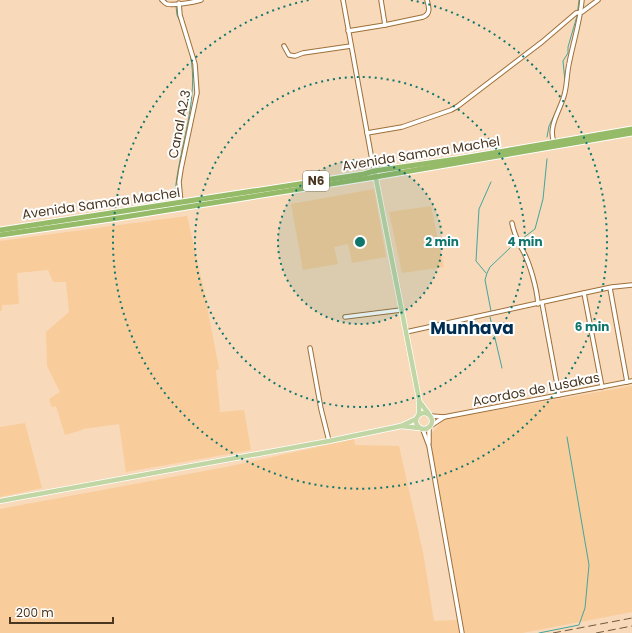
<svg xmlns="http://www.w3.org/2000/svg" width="632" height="633" viewBox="0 0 632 633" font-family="Poppins,sans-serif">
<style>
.built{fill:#f9cc9b}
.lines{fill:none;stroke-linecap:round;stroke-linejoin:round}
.stream{stroke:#42a69e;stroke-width:1}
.minor-casing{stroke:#9e703a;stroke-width:5.5}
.major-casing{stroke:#fff;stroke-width:6}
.highway-casing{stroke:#fff;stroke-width:7}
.minor{stroke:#fff;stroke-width:3.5}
.major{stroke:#c0d6a4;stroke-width:4.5}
.highway{stroke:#96bb68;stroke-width:5}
.rail{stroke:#6e583f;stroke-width:1;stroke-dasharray:8 4;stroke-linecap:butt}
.ring{fill:none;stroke:#0f766e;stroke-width:2;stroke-dasharray:2 4}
.labels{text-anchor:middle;stroke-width:4;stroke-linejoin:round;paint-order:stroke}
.shield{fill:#fff;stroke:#817363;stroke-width:1}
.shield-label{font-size:12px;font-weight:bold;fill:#4b3720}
.street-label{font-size:13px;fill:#4b3720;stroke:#fff}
.district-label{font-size:17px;font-weight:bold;fill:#002e52;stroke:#fff}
.centre{fill:#0f766e;stroke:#fff;stroke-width:2}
.ring-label{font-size:12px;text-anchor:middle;font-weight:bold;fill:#0f766e;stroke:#fff;stroke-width:4;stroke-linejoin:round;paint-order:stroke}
</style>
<rect width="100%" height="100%" fill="#f8d9b9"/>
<g class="built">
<path d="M374,189L386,257L352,263L348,244L334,247L338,264L303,270L291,204Z"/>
<path d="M431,206L444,267L402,273L389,212Z"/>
<path d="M187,216L204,290L219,369L216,370L220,412L244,410L251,450L126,472L119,424L83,429L82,430L65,435L56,406L52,407L49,399L60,392L47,366L46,332L69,312L66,282H53L48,270L17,273L19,304L2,305V310L0,311V241Z"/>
<path d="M632,386V612L522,633H465L433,457L431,434L442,421L451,418Z"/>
<path d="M25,423L42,488L0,497V427Z"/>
<path d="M354,439L355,445L399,446L423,552L434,621L457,620L459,633H0V509L231,466Z"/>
</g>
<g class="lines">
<g class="stream">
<path d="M176,6L177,15L181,24"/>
<path d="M565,81L563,61L568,53V47L577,16L579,0"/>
<path d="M547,137L549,126L559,105"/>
<path d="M175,193C179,146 200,100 190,53"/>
<path d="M486,273L476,261L479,209L491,182"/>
<path d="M491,311L485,280L487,273L490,267L511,247L535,229L543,199L547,159"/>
<path d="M490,317L502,368"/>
<path d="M539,633L579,625L585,608L589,565L567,437"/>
</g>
<defs>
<g id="minor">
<path d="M162,0C162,0 166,4 167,4C173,6 194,2 201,0"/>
<path d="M343,0L374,171"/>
<path d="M381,0L385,25"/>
<path d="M179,3L180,15L195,64L197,93L181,169L179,182L181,203"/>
<path d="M348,31L385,25L423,17C431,14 429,7 427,0"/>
<path d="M284,46L289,55L295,56L303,53L351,46"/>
<path d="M367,133L402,127L451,110L458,106L542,42L576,13L582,12L598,0"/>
<path d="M554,142C547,126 562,108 565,92C567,83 567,73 569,64C573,43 580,22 582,0"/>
<path d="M512,223C514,234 517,239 522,249C530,263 537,289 538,304"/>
<path d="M610,288L627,382"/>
<path d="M584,293L602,387"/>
<path d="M542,303L559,395"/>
<path d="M345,317L401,310"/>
<path d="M406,332L584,293L612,287L632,285"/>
<path d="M310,348L321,409L329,441"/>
<path d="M431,416L444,417L632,381"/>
<path d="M432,425L444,417"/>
<path d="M423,430L429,446L462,633"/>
<path d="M429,443V428"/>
</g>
<g id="major">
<path d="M375,174L419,399V414"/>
<path d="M419,401L429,414"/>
<circle cx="424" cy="421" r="8"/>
<path d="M401,426L419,428"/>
<path d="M0,501L329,441L401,426L416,419"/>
</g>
<g id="highway">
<path d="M0,230L364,174L374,171L457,159L632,129"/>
<path d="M0,235L118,218L375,177L632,133"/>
</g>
</defs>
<use href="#minor" class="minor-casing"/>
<use href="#major" class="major-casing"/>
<use href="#highway" class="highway-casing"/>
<use href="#minor" class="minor"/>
<use href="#major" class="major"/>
<use href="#highway" class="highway"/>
<g class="rail">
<path d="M553,633L632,618"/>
<path d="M596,633L632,626"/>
</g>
</g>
<circle cx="360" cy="242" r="82" fill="#0f766e" fill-opacity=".12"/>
<g class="ring">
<circle cx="360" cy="242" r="82"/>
<circle cx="360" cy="242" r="165"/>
<path d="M411 0A247 247 0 1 1 309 0"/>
</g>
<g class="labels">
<rect class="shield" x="303" y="171" width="26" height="20" rx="3"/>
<g class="shield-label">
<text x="316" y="185">N6</text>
</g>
<g class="street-label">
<text transform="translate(179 124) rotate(-79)" y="5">Canal A2.3</text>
<text transform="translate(421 153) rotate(-9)" y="5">Avenida Samora Machel</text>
<text transform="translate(101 203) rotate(-8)" y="5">Avenida Samora Machel</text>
<text transform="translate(536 389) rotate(-11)" y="5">Acordos de Lusakas</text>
</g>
<g class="district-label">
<text x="472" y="334">Munhava</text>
</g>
</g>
<circle cx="360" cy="242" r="6" class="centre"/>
<g class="ring-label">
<text x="442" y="246">2 min</text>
<text x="525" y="246">4 min</text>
<text x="592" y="331">6 min</text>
</g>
<path d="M10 617v6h103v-6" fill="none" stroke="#4b3720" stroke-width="2"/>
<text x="16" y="617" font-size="12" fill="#4b3720" stroke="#ffffff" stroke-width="3" paint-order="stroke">200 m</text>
</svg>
